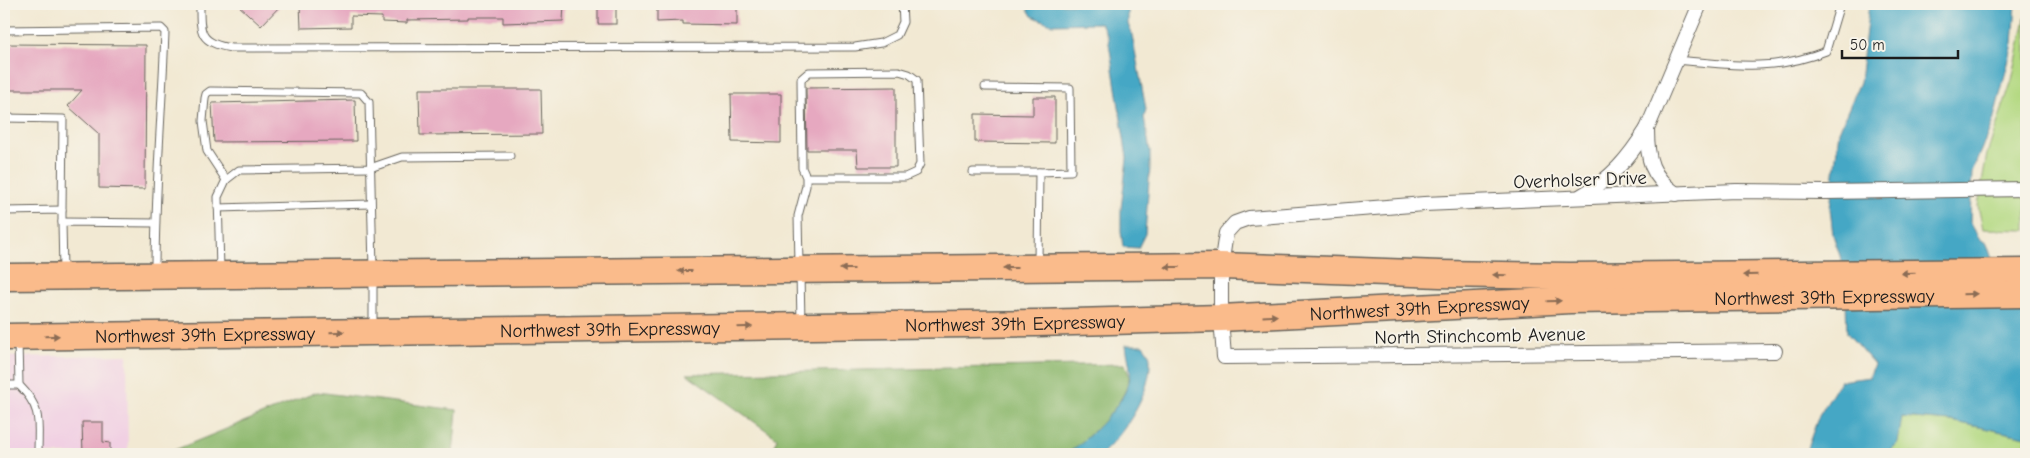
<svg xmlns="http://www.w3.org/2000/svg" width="2030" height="458" viewBox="0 0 2030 458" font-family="'Comic Neue',sans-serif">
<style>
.built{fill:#f1d0e3}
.green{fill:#b4d982;stroke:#687a4f}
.forest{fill:#8fb970;stroke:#566a46}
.water{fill:#45a7c5;stroke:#306270}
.building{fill:#e6a8c0}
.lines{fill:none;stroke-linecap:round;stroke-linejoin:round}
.lane-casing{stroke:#67645c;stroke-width:9}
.street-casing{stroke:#67645c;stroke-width:16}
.highway-casing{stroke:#67645c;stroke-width:29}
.lane{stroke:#fff;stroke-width:7}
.street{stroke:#fff;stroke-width:14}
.highway{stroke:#fabb8b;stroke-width:26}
.oneway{fill:#8b6c54}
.labels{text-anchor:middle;stroke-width:4;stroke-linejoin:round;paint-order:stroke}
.street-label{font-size:19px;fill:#1c1c1c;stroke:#f7f3e8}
</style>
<rect width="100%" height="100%" fill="#f7f3e8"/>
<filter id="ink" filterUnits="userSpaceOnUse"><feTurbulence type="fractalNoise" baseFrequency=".02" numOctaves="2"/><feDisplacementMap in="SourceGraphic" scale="10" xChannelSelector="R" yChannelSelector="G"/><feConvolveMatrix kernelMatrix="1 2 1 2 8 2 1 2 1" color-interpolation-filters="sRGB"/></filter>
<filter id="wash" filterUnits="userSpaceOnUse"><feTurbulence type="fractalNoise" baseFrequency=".0096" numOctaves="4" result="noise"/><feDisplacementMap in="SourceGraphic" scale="20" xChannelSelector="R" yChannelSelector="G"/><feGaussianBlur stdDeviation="1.12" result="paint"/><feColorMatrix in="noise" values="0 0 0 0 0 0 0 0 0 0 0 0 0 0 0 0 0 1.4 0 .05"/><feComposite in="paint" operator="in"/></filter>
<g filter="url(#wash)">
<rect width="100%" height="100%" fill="#f2e9d3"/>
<path class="built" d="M127,355L128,454H4V357Z"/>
<g class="green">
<path d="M2026,14V230L1983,229L1978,206L1987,154L2012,80Z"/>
<path d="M1901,417L1951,421L2026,437V454H1886L1898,443Z"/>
</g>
<g class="forest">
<path d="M1125,364C1126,368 1130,374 1129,379C1124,407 1089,437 1067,454H771L777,438L687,374Z"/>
<path d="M317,392L457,410L453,454H165Z"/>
</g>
<g class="water">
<path d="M1025,4H1128V24L1132,35L1146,109L1144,117L1150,151V167L1145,234L1138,248L1123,247L1121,232V209L1127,158L1108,37L1101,23L1051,24L1032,16Z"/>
<path d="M1869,4H2016L2013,44L1993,121L1972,172L1970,222L1979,238L1987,244L1992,259L2026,280V437L1951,421L1902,417L1898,443L1886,454H1805L1819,415L1840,381L1870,377L1874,364L1847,333L1845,271L1833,235L1830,208L1839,131L1860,82Z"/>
<path d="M1126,345H1143C1146,349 1150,354 1150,359C1152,393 1125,432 1102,454H1067C1088,438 1127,404 1130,376C1131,367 1127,355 1126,345Z"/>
</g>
<g id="blocks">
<g class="building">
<path d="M237,4H282L261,26Z"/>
<path d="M300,4H564L563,21L503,23V17H468V19L407,20V23L382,22V17L351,16V27L301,28Z"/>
<rect x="598" y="4" width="18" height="20"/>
<path d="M657,4H737V25L683,24V21L657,22Z"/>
<path d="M4,44L146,45L145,189L99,188V134L68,106L82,90H4Z"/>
<path d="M896,87V167H858L857,150H807L806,88Z"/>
<path d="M419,89H541L542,134L420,135Z"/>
<path d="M731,94H781V143L732,142Z"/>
<path d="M1033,97H1055V143L975,142V114L1033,115Z"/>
<path d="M355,100L356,141L214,142L212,103Z"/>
<path d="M82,422H103V442L110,443V454H83Z"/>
</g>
</g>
</g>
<g filter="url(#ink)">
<use href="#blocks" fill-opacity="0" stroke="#67645c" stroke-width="1"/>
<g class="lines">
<defs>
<g id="lane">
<path d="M200,4C200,32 199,43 231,48L855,47L881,43L897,35L903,22L902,4"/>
<path d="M4,30L161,28L165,32C162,112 155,191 155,271"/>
<path d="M1676,60C1731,65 1773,72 1826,51L1840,4"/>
<path d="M985,87L1070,88L1071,171L1039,172L1038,262"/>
<path d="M4,118L63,119L62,210"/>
<path d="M973,172H1039"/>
<path d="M226,180L207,151L203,121L205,98L206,94L210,91L361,93L369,102L373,269"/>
<path d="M218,208L371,204"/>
<path d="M4,211L62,210V222"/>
<path d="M799,264L798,216L806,186V177H905L916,172L920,164L917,80L909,74L899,71L809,72L801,79L802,168L806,177"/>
<path d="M220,269L218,197L226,180L239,170L370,168L402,157L510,156"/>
<path d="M63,271L62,222L155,223"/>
<path d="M800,275L801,321"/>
<path d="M373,280V326"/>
<path d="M18,341L19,385C43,409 38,422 38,454"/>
<path d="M4,385H19"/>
</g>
<g id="street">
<path d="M1647,129C1647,160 1651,176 1676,194"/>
<path d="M1581,196C1612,178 1628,159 1647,129L1700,4"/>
<path d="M1775,351L1224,357L1221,318V266L1226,233L1235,223L1249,218L1424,204L1736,191L1826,192L2026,189"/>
</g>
<g id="highway">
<path d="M4,277L1221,266L1440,274L1570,276L2026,272"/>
<path id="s1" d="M4,337L1037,323L1221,318L1570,300L2026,294"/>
</g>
</defs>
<use href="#lane" class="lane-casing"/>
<use href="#street" class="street-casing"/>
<use href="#highway" class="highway-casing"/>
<use href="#lane" class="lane"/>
<use href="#street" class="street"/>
<use href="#highway" class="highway"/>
</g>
<defs><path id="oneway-solid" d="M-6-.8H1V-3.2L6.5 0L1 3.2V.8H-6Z" transform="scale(1.25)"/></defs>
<g class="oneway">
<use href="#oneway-solid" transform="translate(1172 267) rotate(180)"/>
<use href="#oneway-solid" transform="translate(1010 268) rotate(180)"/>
<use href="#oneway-solid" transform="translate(847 269) rotate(180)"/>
<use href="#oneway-solid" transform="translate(685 271) rotate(180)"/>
<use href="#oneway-solid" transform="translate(1908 273) rotate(179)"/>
<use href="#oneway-solid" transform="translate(1500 275) rotate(-179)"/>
<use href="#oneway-solid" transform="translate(1750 275) rotate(179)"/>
<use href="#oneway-solid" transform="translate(1970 294) rotate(-1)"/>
<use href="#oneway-solid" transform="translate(1554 301) rotate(-2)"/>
<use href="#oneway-solid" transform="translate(1270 316) rotate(-3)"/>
<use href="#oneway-solid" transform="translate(745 327) rotate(-1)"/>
<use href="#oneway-solid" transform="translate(337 332) rotate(-1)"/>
<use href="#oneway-solid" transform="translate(52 336) rotate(-1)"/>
</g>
</g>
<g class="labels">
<g class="street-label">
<text transform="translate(1580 179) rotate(-2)" y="7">Overholser Drive</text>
<text dy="7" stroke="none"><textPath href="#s1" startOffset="1821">Northwest 39th Expressway</textPath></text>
<text dy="7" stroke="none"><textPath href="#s1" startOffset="1416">Northwest 39th Expressway</textPath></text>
<text dy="7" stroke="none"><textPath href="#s1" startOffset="1011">Northwest 39th Expressway</textPath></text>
<text dy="7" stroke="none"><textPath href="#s1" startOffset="606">Northwest 39th Expressway</textPath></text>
<text dy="7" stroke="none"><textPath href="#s1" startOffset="201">Northwest 39th Expressway</textPath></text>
<text transform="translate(1480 335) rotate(-1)" y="7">North Stinchcomb Avenue</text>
</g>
</g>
<rect width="2030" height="458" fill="none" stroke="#f7f3e8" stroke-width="20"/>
<path d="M1842 50v8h116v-8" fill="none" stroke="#1c1c1c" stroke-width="2.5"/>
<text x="1850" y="50" font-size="15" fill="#1c1c1c" stroke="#f7f3e8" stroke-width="4" paint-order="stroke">50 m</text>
</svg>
